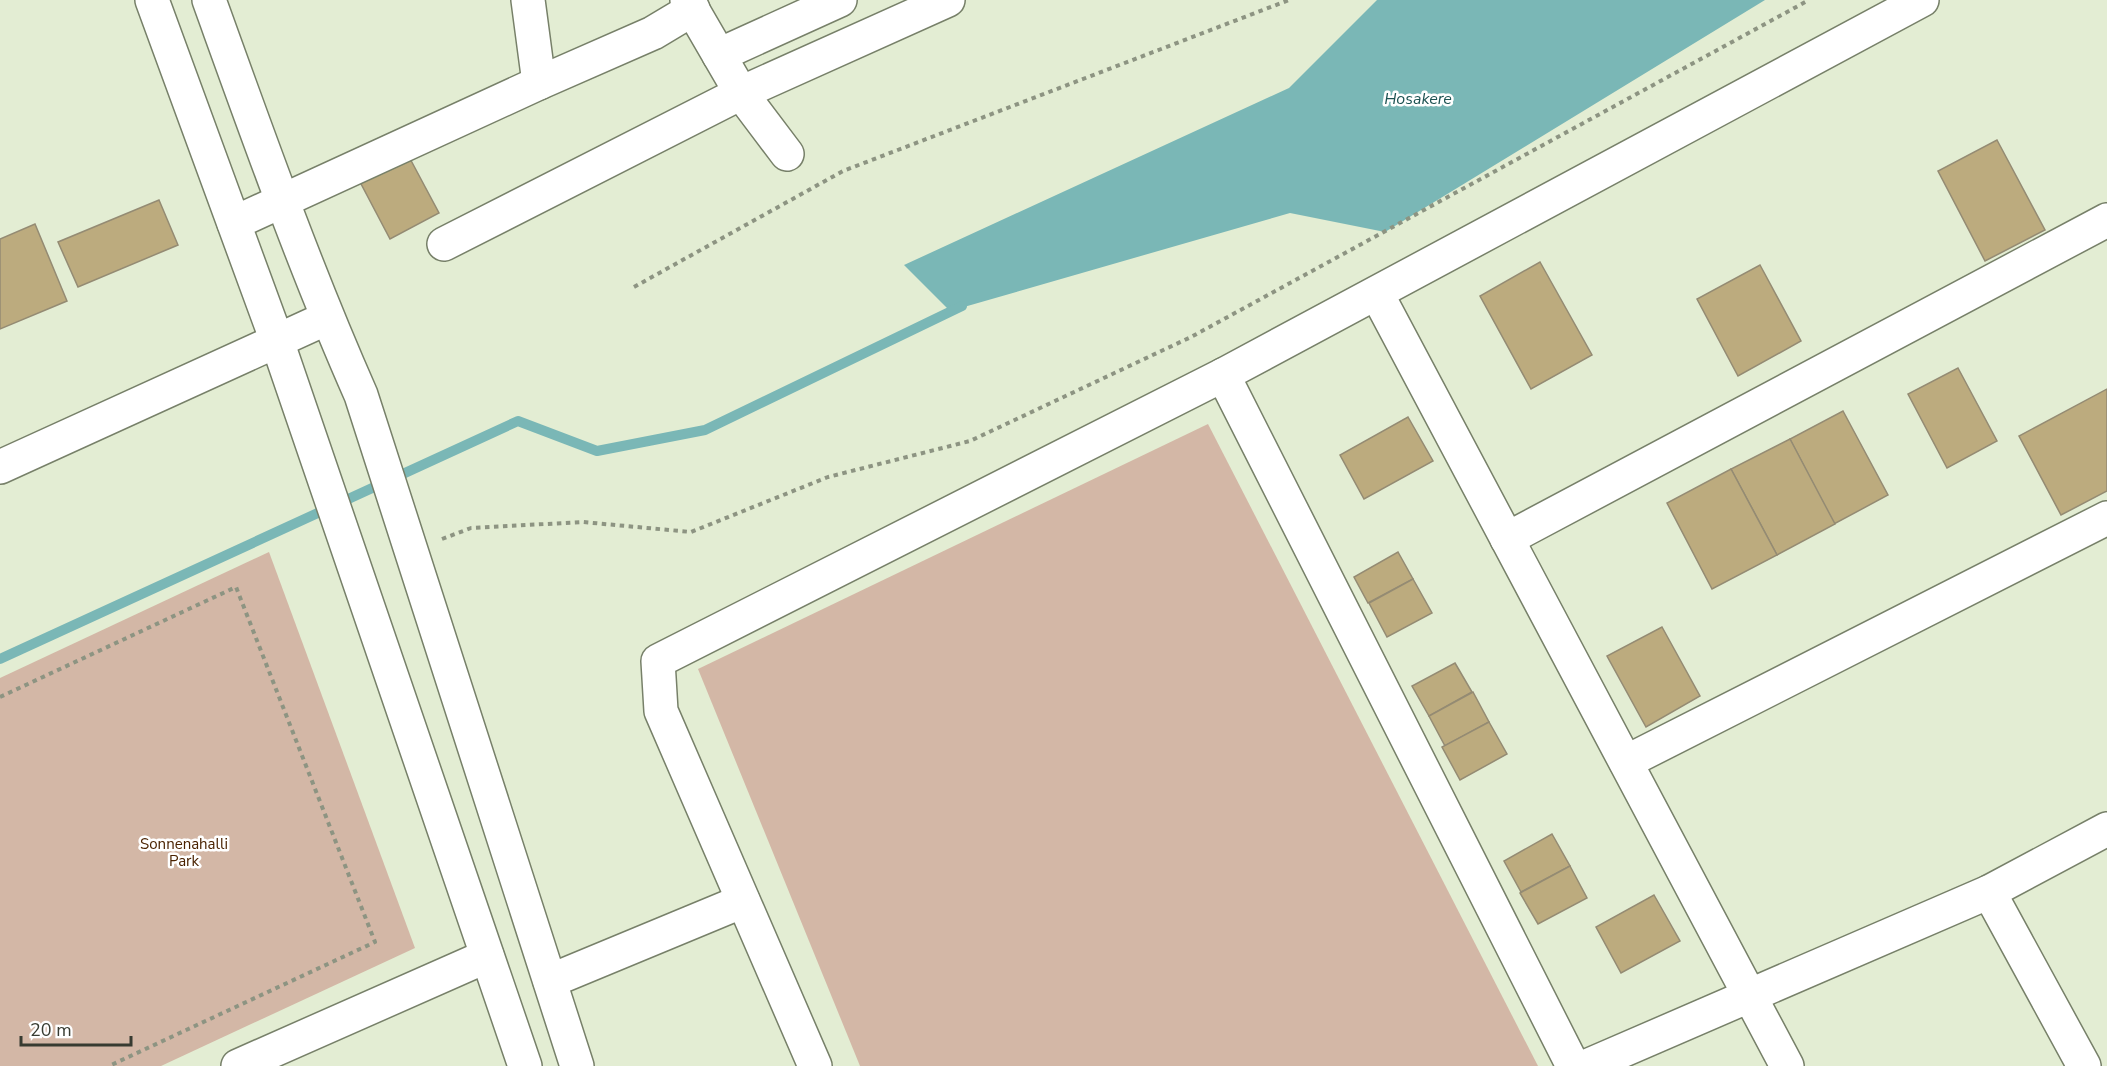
<svg xmlns="http://www.w3.org/2000/svg" width="2107" height="1066" viewBox="0 0 2107 1066" font-family="'Nunito Sans',sans-serif">
<style>
.green{fill:#d3b7a6}
.water{fill:#7ab7b6}
.lines{fill:none;stroke-linecap:round;stroke-linejoin:round}
.stream{stroke:#7ab7b6;stroke-width:10}
.building{fill:#bcab7e;stroke:#948b73;stroke-width:1.5}
.street-casing{stroke:#778069;stroke-width:36}
.secondary-casing{stroke:#778069;stroke-width:36}
.path{stroke:#8d9482;stroke-width:4;stroke-dasharray:4.5 4.5;stroke-linecap:butt}
.street{stroke:#fff;stroke-width:33}
.secondary{stroke:#fff;stroke-width:33}
.labels{text-anchor:middle;stroke-width:5;stroke-linejoin:round;paint-order:stroke}
.park-label{font-size:15px;fill:#4a2200;stroke:#fff}
.water-label{font-size:16px;font-style:italic;fill:#1c5252;stroke:#fff}
</style>
<rect width="100%" height="100%" fill="#e3edd3"/>
<g class="green">
<path d="M1208,424L1538,1066H860L698,669Z"/>
<path d="M269,552L415,948L161,1066H0V678Z"/>
</g>
<path class="water" d="M1377,0H1765L1385,232L1290,213L950,311L904,265L1289,88Z"/>
<g class="lines">
<path class="stream" d="M0,659L518,421L597,451L705,430L962,306"/>
</g>
<g class="building">
<path d="M1997,140L2045,230L1985,261L1938,171Z"/>
<path d="M407,153L439,213L390,239L359,180Z"/>
<path d="M159,200L178,245L78,287L58,242Z"/>
<path d="M35,224L67,301L0,329V239Z"/>
<path d="M1540,262L1592,355L1531,389L1480,296Z"/>
<path d="M1760,265L1801,341L1738,376L1697,299Z"/>
<path d="M1958,368L1997,441L1947,468L1908,394Z"/>
<path d="M2107,389V491L2061,515L2019,436Z"/>
<path d="M1843,411L1888,495L1834,524L1790,439Z"/>
<path d="M1408,417L1433,461L1364,499L1340,455Z"/>
<path d="M1790,439L1835,524L1777,555L1731,469Z"/>
<path d="M1731,469L1777,555L1712,589L1667,503Z"/>
<path d="M1398,552L1413,579L1368,603L1354,577Z"/>
<path d="M1413,579L1432,613L1387,637L1369,603Z"/>
<path d="M1662,627L1700,696L1646,727L1607,656Z"/>
<path d="M1455,663L1472,692L1429,716L1412,686Z"/>
<path d="M1473,692L1489,722L1445,746L1429,716Z"/>
<path d="M1489,722L1507,754L1460,780L1442,747Z"/>
<path d="M1552,834L1570,866L1521,892L1504,861Z"/>
<path d="M1570,866L1587,898L1538,924L1520,893Z"/>
<path d="M1654,895L1680,941L1621,973L1596,927Z"/>
</g>
<g class="lines">
<defs>
<g id="street">
<path d="M528,0L539,83"/>
<path d="M687,0L741,93L787,154"/>
<path d="M719,55L840,0"/>
<path d="M234,223L539,83L653,33L693,9"/>
<path d="M444,244L741,93L948,0"/>
<path d="M1377,294L1787,1066"/>
<path d="M0,467L327,318"/>
<path d="M1507,539L2107,220"/>
<path d="M1626,762L2107,518"/>
<path d="M1989,892L2084,1066"/>
<path d="M550,981L743,901"/>
<path d="M238,1066L487,956"/>
<path d="M815,1066L661,711L658,661L1223,375"/>
<path d="M1573,1066L1223,375L1922,0"/>
<path d="M1587,1066L1989,892L2107,829"/>
</g>
<g id="secondary">
<path d="M152,0L277,341L525,1066"/>
<path d="M209,0C257,133 304,266 361,395L577,1066"/>
</g>
</defs>
<use href="#street" class="street-casing"/>
<use href="#secondary" class="secondary-casing"/>
<g class="path">
<path d="M634,287L843,171L1289,0"/>
<path d="M442,539L471,528L583,522L691,532L828,477L970,441L1191,337L1809,0"/>
<path d="M0,697L236,587L375,942L109,1066"/>
</g>
<use href="#street" class="street"/>
<use href="#secondary" class="secondary"/>
</g>
<g class="labels">
<g class="park-label">
<text x="184" y="849">Sonnenahalli<tspan x="184" dy="17">Park</tspan></text>
</g>
<g class="water-label">
<text x="1418" y="104">Hosakere</text>
</g>
</g>
<path d="M21 1036v9h110v-9" fill="none" stroke="#373b31" stroke-width="3"/>
<text x="30" y="1036" font-size="18" fill="#373b31" stroke="#ffffff" stroke-width="4.5" paint-order="stroke">20 m</text>
</svg>
